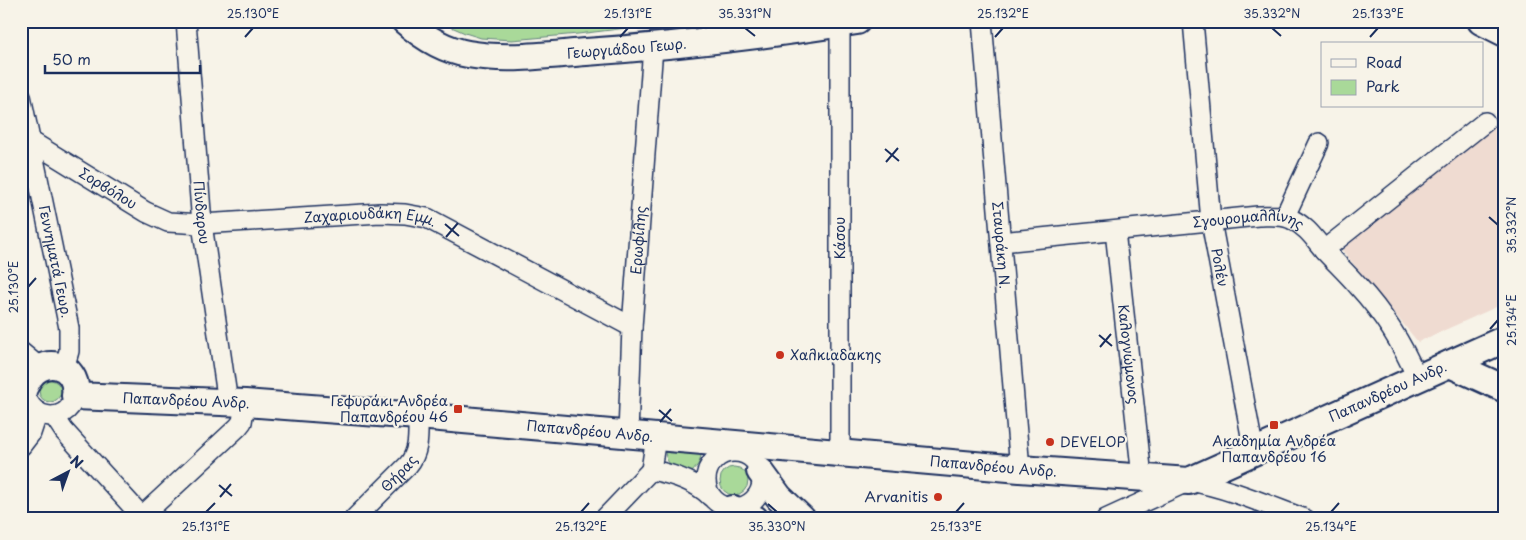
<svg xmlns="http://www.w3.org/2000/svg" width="1526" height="540" viewBox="0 0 1526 540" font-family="'Playpen Sans',sans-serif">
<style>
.built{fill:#efdbd1}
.green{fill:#a9d999;stroke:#62847c}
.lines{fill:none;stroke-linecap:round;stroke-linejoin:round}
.street-casing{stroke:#1b2f5e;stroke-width:22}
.secondary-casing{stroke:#1b2f5e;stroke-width:30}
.street{stroke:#f7f3e8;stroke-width:19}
.secondary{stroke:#f7f3e8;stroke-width:26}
.ticks{fill:none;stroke:#1b2f5e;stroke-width:2}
.poi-dot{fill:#c8321e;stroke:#f7f3e8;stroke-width:2}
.labels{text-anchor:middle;stroke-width:4.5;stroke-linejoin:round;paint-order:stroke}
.street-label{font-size:14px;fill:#1b2f5e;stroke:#f7f3e8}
.poi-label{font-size:14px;fill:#1b2f5e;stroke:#f7f3e8;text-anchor:start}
.neatline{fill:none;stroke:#1b2f5e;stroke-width:2}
.ticks-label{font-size:12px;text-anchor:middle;fill:#1b2f5e}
</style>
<rect width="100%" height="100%" fill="#f7f3e8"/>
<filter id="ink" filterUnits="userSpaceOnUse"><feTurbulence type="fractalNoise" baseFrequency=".02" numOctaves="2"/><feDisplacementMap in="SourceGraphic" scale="10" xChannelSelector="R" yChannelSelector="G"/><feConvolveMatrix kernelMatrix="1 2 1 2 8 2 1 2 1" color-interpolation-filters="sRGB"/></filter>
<g filter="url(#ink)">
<path class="built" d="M1505,113V303L1418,342L1342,250Z"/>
<g class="green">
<path d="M438,21H684L578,34L512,40L481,38L465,33Z"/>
<circle cx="50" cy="391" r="11"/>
<path d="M666,448L701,454C701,462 696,468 690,474C678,470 662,464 666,448Z"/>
<circle cx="734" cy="481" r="14"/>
</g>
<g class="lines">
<defs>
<g id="street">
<path id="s1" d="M186,21L202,224L228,403"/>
<path id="s2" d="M982,21L1020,469"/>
<path id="s3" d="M1193,21L1211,221L1254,452"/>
<path d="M840,24V453"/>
<path id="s4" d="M21,96L69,328V351L64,369"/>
<path id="s5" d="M21,135L146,212L168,222L202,224L380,213L405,214L427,218L632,327"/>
<path d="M1285,216L1319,143"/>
<path id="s6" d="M1115,231L1142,477"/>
<path id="s7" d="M1001,242L1258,216C1269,216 1281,214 1291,219C1306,226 1314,238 1324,250C1335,262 1347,273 1358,286C1383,313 1403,345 1417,378"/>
<path d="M1324,250L1485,122"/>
<path d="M21,352L39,367"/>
<path d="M25,386C24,419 66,428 75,396"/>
<path d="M54,416L64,431L144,519"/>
<path id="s8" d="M628,434L632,327L653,47"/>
<path d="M656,437L651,470C672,474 695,481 710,496"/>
<path d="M21,446L31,433L38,412"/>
<circle cx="734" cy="480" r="28"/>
<path d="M139,519L238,427L242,422L245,403"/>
<path id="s9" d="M354,519L408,465C420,451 418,434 418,416"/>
<path d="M604,519L651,470"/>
<path d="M1106,519L1189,481C1229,488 1267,505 1305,519"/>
</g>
<g id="secondary">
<path id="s10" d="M405,21C423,37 445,50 468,54C507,61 547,55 586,52C676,46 767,35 857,21"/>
<path d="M1481,21L1505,33"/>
<path d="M1450,364L1505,389"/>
<path id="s11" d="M21,387L25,386C38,352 80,362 75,396L245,403L418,416L1020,469L1189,481L1505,339"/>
<path d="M760,471L779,497L802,519"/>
<path d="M733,509L755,519"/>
</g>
</defs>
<use href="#street" class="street-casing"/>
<use href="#secondary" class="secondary-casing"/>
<use href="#street" class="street"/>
<use href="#secondary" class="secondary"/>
</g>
</g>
<path class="ticks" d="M745,28L755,36M1272,28L1281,36M245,37L253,28M620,37L628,28M995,37L1003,28M1370,37L1378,28M885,149L899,161M886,162L898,148M1489,217L1498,225M445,224L459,236M446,237L458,223M28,287L36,278M1490,329L1498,320M1099,335L1112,346M1100,347L1111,334M659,410L672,421M660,422L671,409M219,485L232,496M220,497L231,484M768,504L777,512M206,512L215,503M581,512L589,503M956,512L964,503M1331,512L1339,503"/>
<g class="poi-dot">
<circle cx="780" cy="355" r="5"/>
<rect x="453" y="404" width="10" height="10" rx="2.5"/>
<rect x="1269" y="420" width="10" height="10" rx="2.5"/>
<circle cx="1050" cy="442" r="5"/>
<circle cx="938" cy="497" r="5"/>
</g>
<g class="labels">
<g class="street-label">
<text dy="5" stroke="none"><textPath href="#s10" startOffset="231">Γεωργιάδου Γεωρ.</textPath></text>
<text dy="5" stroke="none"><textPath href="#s5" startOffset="102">Σορβόλου</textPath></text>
<text dy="5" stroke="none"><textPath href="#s1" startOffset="192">Πίνδαρου</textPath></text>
<text dy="5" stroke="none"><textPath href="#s5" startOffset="374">Ζαχαριουδάκη Εμμ.</textPath></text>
<text dy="5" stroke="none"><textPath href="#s7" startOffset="249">Σγουρομαλλίνης</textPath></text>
<text transform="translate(840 238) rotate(-90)" y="5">Κάσου</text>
<text dy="5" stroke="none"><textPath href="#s8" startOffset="194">Ερωφίλης</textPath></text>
<text dy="5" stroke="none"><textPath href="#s2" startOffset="225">Σταυράκη Ν.</textPath></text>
<text dy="5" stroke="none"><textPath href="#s4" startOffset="169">Γεννηματά Γεωρ.</textPath></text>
<text dy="5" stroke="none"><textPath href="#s3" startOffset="248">Ρολέν</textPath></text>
<text dy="5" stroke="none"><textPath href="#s6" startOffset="124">Καλογνώμονος</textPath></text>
<text dy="5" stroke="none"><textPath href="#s11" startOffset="1420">Παπανδρέου Ανδρ.</textPath></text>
<text dy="5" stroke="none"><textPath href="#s11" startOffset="196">Παπανδρέου Ανδρ.</textPath></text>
<text dy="5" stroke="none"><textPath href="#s11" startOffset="601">Παπανδρέου Ανδρ.</textPath></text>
<text dy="5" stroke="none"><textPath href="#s11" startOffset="1006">Παπανδρέου Ανδρ.</textPath></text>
<text dy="5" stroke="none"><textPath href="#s9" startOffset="64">Θήρας</textPath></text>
</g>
<g class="poi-label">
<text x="790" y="360">Χαλκιαδακης</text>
<text x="448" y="406" text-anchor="end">Γεφυράκι Ανδρέα<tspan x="448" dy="16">Παπανδρέου 46</tspan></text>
<text x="1274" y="446" text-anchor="middle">Ακαδημία Ανδρέα<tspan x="1274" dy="16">Παπανδρέου 16</tspan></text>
<text x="1060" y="447">DEVELOP</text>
<text x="928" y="502" text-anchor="end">Arvanitis</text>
</g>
</g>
<rect width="1526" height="540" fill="none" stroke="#f7f3e8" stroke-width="55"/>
<rect x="1321" y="42" width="162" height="65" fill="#f7f3e8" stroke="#9fa5b1"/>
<rect x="1331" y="59" width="25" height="8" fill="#f7f3e8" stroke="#9fa5b1"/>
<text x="1366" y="68" font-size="15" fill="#1b2f5e">Road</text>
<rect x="1331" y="80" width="25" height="15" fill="#a9d999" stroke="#9fa5b1"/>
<text x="1366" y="92" font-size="15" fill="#1b2f5e">Park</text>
<g transform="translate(68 472) rotate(41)" stroke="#f7f3e8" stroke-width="4" paint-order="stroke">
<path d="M0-4L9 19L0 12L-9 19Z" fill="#1b2f5e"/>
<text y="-8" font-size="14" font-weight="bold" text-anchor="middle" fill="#1b2f5e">N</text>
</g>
<path d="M45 65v8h155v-8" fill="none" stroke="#1b2f5e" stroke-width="2.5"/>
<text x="52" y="65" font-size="15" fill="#1b2f5e" stroke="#f7f3e8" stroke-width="4" paint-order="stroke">50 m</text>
<rect x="28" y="28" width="1470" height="484" class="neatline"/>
<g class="ticks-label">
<text x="253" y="18">25.130°E</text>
<text x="628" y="18">25.131°E</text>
<text x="745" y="18">35.331°N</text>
<text x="1003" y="18">25.132°E</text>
<text x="1272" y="18">35.332°N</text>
<text x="1378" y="18">25.133°E</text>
<text transform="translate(1512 225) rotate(-90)" y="4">35.332°N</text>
<text transform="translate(14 287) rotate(-90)" y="4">25.130°E</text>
<text transform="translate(1512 320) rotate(-90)" y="4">25.134°E</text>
<text x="206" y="531">25.131°E</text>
<text x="581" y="531">25.132°E</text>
<text x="777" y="531">35.330°N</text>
<text x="956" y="531">25.133°E</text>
<text x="1331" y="531">25.134°E</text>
</g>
</svg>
